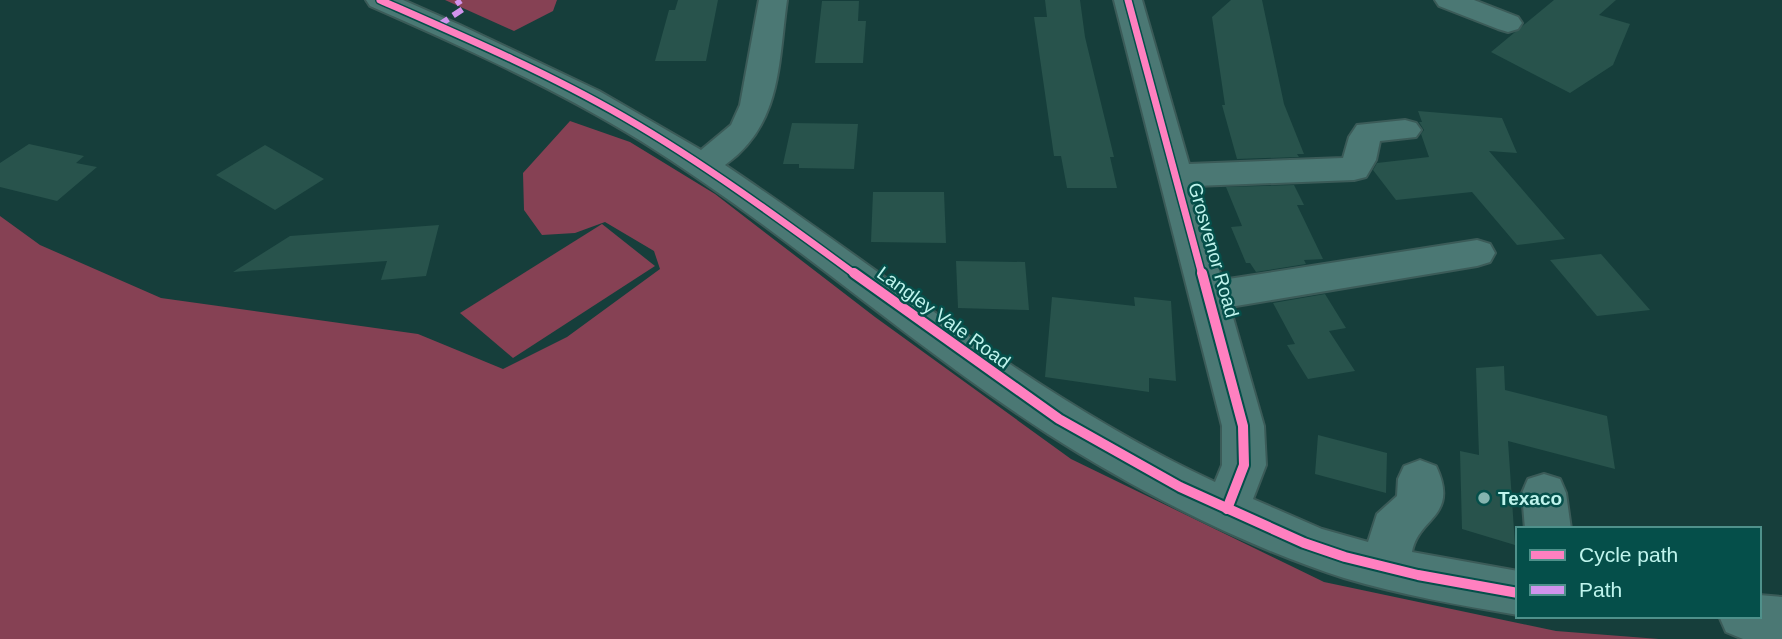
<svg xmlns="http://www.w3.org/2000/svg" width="1782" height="639" viewBox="0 0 1782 639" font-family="Helvetica,sans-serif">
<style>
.green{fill:#864154}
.building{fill:#28534c}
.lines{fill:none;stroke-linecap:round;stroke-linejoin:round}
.minor-casing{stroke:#3b5b58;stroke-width:4}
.minor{fill:#4b7874;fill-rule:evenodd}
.quiet{stroke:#d193ec;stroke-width:6;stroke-dasharray:11 6;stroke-linecap:butt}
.cycleway-far1-casing{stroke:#054f4a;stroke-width:10}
.cycleway-casing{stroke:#054f4a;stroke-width:14}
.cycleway-far1{stroke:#ff80c0;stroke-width:7}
.cycleway{stroke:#ff80c0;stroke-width:10}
.poi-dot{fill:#84b4af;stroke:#054f4a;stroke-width:2.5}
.labels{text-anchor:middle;stroke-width:5;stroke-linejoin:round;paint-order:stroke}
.street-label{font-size:19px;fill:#bff4ed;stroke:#054f4a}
.poi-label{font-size:19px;font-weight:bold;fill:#bff4ed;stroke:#054f4a;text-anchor:start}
</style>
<rect width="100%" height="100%" fill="#163e3b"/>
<g class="green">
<path d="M445,0H557L553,11L514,31Z"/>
<path d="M570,121L630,142L715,194L875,317L1071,459L1324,582L1556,631L1659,639H0V216L40,245L161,298L418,334L503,369L567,337L660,269L654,251L605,222L575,233L542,235L524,210L523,173Z"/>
<path d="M602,224L655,266L513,358L460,313Z"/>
</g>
<g class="building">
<path d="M678,0H718L706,61H655L669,10H675Z"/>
<path d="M1045,0H1080L1085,37L1114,157H1110L1117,188H1067L1061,156H1054L1034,17H1047Z"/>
<path d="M1231,0H1262L1284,104L1304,154H1297L1299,157L1237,159L1222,105H1225L1212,17Z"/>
<path d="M1554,0H1616L1599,15L1630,24L1613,65L1570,93L1491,52Z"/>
<path d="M822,1H859L858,21H866L863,63H815Z"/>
<path d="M1418,111L1502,118L1517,153L1489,151L1565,239L1517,245L1472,192L1396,200L1373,170L1377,163L1429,157L1421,134L1424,130L1419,122H1422Z"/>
<path d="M792,123L858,124L854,169L799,168V164H783Z"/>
<path d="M29,144L84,156L76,163L97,167L57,201L0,187V163Z"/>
<path d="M265,145L324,179L275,210L216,175Z"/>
<path d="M1294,185L1304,205H1297L1323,259L1304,260L1306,264L1256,272L1250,263H1246L1231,227L1242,226L1226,187Z"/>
<path d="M873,192H944L946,243L871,242Z"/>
<path d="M439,225L426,276L381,280L387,261L233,272L290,236Z"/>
<path d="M1601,254L1650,310L1597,316L1550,260Z"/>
<path d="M956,261L1025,262L1029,310L958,308Z"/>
<path d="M1325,294L1346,328L1329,331L1355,371L1308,379L1287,345L1295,344L1273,303Z"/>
<path d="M1052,297L1135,306L1134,297L1171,301L1176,381L1149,378V392L1045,377Z"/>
<path d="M1504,366L1505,390L1607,416L1615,469L1508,441L1515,545L1462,529L1460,451L1479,455L1476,368Z"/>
<path d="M1318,435L1387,453L1386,493L1315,474Z"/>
</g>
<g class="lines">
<defs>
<g id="minor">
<path d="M366,0H403L460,25L599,91L701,150L731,125L740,105L759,0H787C778,64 782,124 725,165C887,273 1038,400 1215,482L1222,465V426L1114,0H1142L1189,164L1343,158L1349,137L1357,125L1405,120L1416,123L1421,130L1416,137L1380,141L1376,160L1366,177L1354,180L1195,186L1222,280L1477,240L1490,244L1495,253L1490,262L1477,266L1230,307L1264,426L1266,465L1253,499L1322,529L1368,542L1377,514L1397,496L1398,479L1404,466L1420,460L1436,466C1460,517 1418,517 1412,552L1518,571V615C1459,605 1401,595 1344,578C1246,547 1135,490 1048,434C908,343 783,230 641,141C555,88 463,47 370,6Z"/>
<path d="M1435,0H1474L1518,17L1522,23L1518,29L1508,32L1498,29L1439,6Z"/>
<path d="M1544,474L1560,479L1566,493L1571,529H1525L1522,493L1528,479Z"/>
<path d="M1759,595L1782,597V639H1743L1726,632L1719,616H1759Z"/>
</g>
</defs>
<use href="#minor" class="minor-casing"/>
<use href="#minor" class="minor"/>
<path class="quiet" d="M439,25L463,9L457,0"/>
<defs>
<g id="cycleway-far1">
<path d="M380,0C462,36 546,72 624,117C705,164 781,220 856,275"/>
<path d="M1128,0L1202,275"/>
</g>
<g id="cycleway">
<path d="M854,273L1059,419L1180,487L1304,543L1345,557L1418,575L1518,593"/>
<path d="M1202,273L1243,426L1244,465L1227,509"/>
</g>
</defs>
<use href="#cycleway-far1" class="cycleway-far1-casing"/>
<use href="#cycleway" class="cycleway-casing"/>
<use href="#cycleway-far1" class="cycleway-far1"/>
<use href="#cycleway" class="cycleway"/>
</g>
<circle class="poi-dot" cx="1484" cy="498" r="7"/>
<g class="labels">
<g class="street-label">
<text transform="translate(1214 250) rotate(74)" y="7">Grosvenor Road</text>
<text transform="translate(944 317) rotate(36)" y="7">Langley Vale Road</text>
</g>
<g class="poi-label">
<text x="1498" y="505">Texaco</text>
</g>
</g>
<rect x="1516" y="527" width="245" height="91" fill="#054f4a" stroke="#4f918b" stroke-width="2"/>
<rect x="1530" y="550" width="35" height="10" fill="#ff80c0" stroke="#4f918b" stroke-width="2"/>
<text x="1579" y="562" font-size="21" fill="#bff4ed">Cycle path</text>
<rect x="1530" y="585" width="35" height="10" fill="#d193ec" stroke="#4f918b" stroke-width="2"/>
<text x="1579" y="597" font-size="21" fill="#bff4ed">Path</text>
</svg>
